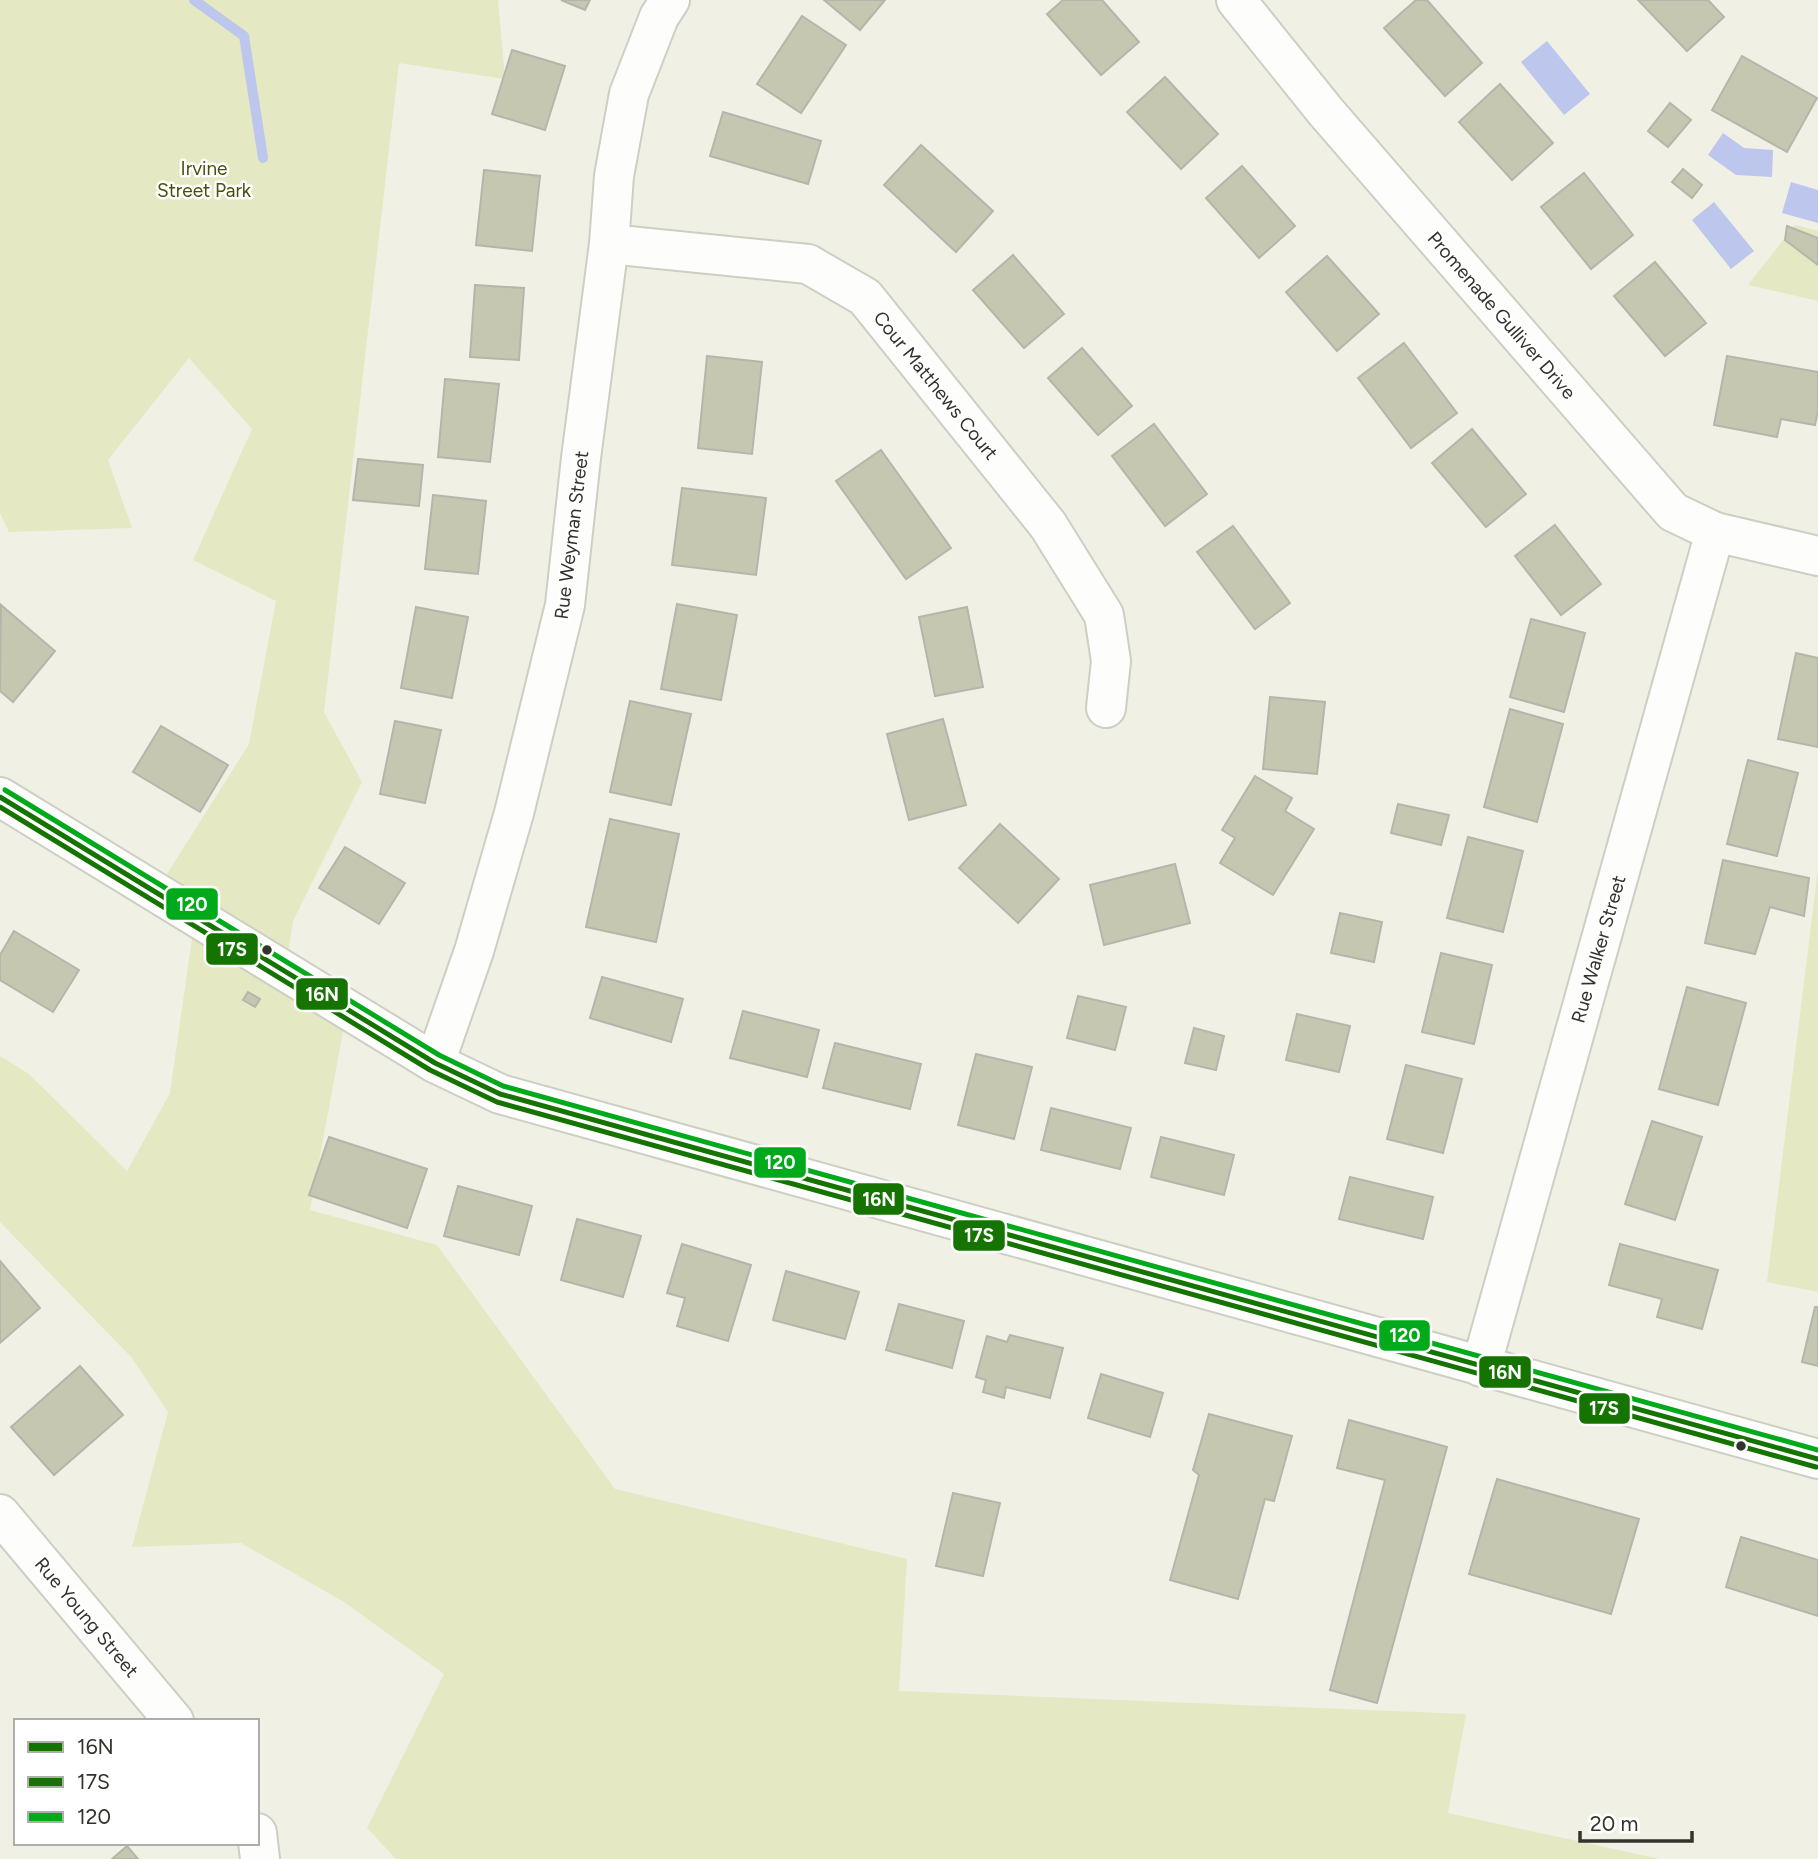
<svg xmlns="http://www.w3.org/2000/svg" width="1818" height="1859" viewBox="0 0 1818 1859" font-family="Figtree,sans-serif">
<style>
.green{fill:#e4e8c3}
.water{fill:#bdc6ed}
.lines{fill:none;stroke-linecap:round;stroke-linejoin:round}
.stream{stroke:#bdc6ed;stroke-width:10}
.building{fill:#c5c7b0;stroke:#b5b6ab;stroke-width:2}
.minor-casing{stroke:#cdcec4;stroke-width:42}
.minor{stroke:#fdfdfb;stroke-width:38}
.bus-1-casing{stroke:#fff;stroke-width:10}
.bus-2-casing{stroke:#fff;stroke-width:10}
.bus-3-casing{stroke:#fff;stroke-width:10}
.bus-1{stroke:#157400;stroke-width:5}
.bus-2{stroke:#157400;stroke-width:5}
.bus-3{stroke:#00aa1a;stroke-width:5}
.bus-dot{fill:#32332a;stroke:#fff;stroke-width:2.5}
.labels{text-anchor:middle;stroke-width:5;stroke-linejoin:round;paint-order:stroke}
.park-label{font-size:19px;fill:#4a4f0b;stroke:#fff}
.street-label{font-size:19px;fill:#32332a;stroke:#fff}
.line-badge{stroke:#fff;stroke-width:2.5}
.badge-label{font-size:19px;text-anchor:middle;font-weight:bold;fill:#fff}
</style>
<rect width="100%" height="100%" fill="#f0f1e4"/>
<g class="green">
<path d="M0,0H498L505,79L399,63L324,712L362,782L293,921L285,971L347,1010L310,1210L437,1245L615,1489L907,1559L899,1691L1466,1714L1448,1813L1660,1859H396L367,1828L444,1674L344,1602L241,1543L132,1547L168,1412L132,1358L0,1222V1056L29,1074L127,1171L170,1093L195,917L155,893L249,744L276,601L193,560L252,429L189,358L108,460L132,528L9,532L0,513Z"/>
<path d="M1795,225L1818,231V301L1748,285Z"/>
<path d="M1818,869V1292L1767,1282Z"/>
</g>
<g class="water">
<path d="M1547,41L1590,94L1564,115L1521,62Z"/>
<path d="M1723,133L1744,148L1773,150L1772,177L1736,175L1708,155Z"/>
<path d="M1791,182L1818,190V223L1782,213Z"/>
<path d="M1714,202L1754,251L1731,269L1692,220Z"/>
</g>
<g class="lines">
<path class="stream" d="M194,0L244,36L263,158"/>
</g>
<g class="building">
<path d="M561,0H590L585,10Z"/>
<path d="M824,0H885L860,30Z"/>
<path d="M1063,0H1102L1139,42L1101,75L1047,14Z"/>
<path d="M1416,0H1427L1482,63L1445,96L1384,28Z"/>
<path d="M1638,0H1708L1724,17L1687,51Z"/>
<path d="M802,16L846,45L801,113L757,84Z"/>
<path d="M512,50L565,66L545,130L492,114Z"/>
<path d="M1742,56L1817,98L1787,152L1712,110Z"/>
<path d="M1165,77L1218,134L1181,169L1127,112Z"/>
<path d="M1500,84L1553,143L1512,180L1459,122Z"/>
<path d="M1670,103L1691,120L1668,147L1648,131Z"/>
<path d="M723,112L821,141L808,184L710,156Z"/>
<path d="M921,145L993,211L956,252L884,185Z"/>
<path d="M1242,166L1295,226L1259,258L1206,198Z"/>
<path d="M1683,169L1702,185L1692,198L1672,182Z"/>
<path d="M484,170L540,176L532,251L476,245Z"/>
<path d="M1584,173L1633,235L1591,269L1541,207Z"/>
<path d="M1787,226L1818,238V265L1785,240Z"/>
<path d="M1013,255L1064,314L1024,348L973,290Z"/>
<path d="M1327,256L1379,314L1337,351L1286,292Z"/>
<path d="M1655,262L1706,323L1665,356L1614,296Z"/>
<path d="M475,285L524,288L519,360L470,357Z"/>
<path d="M1404,343L1457,413L1411,448L1358,378Z"/>
<path d="M1082,348L1132,406L1098,435L1048,378Z"/>
<path d="M707,356L762,362L752,454L698,448Z"/>
<path d="M1727,356L1818,372V411L1815,425L1781,419L1777,437L1714,425Z"/>
<path d="M445,379L499,384L490,462L438,457Z"/>
<path d="M1154,424L1207,494L1165,526L1112,456Z"/>
<path d="M1472,429L1526,494L1486,527L1432,463Z"/>
<path d="M881,450L951,548L906,579L836,481Z"/>
<path d="M358,459L423,465L419,506L353,500Z"/>
<path d="M682,488L766,498L756,575L672,565Z"/>
<path d="M433,495L486,501L478,574L425,569Z"/>
<path d="M1555,525L1601,584L1561,615L1515,556Z"/>
<path d="M1233,526L1290,603L1255,629L1197,552Z"/>
<path d="M677,604L737,615L721,700L661,689Z"/>
<path d="M1,605L55,651L13,702L0,691Z"/>
<path d="M416,607L468,617L452,698L401,688Z"/>
<path d="M967,607L983,687L935,696L919,617Z"/>
<path d="M1531,619L1585,633L1564,712L1510,697Z"/>
<path d="M1796,653L1818,658V747L1778,739Z"/>
<path d="M1270,697L1325,702L1317,774L1263,769Z"/>
<path d="M630,701L691,714L671,805L610,792Z"/>
<path d="M1510,709L1563,724L1537,822L1484,807Z"/>
<path d="M943,719L966,805L909,820L887,734Z"/>
<path d="M395,721L441,730L425,803L380,794Z"/>
<path d="M161,726L228,765L200,812L133,772Z"/>
<path d="M1748,760L1798,773L1777,856L1727,844Z"/>
<path d="M1255,776L1292,798L1285,811L1314,829L1273,895L1220,863L1235,838L1222,830Z"/>
<path d="M1398,804L1449,815L1441,845L1391,833Z"/>
<path d="M610,819L679,834L656,942L586,927Z"/>
<path d="M1000,824L1059,879L1018,923L959,868Z"/>
<path d="M1468,837L1523,851L1503,932L1447,918Z"/>
<path d="M345,847L405,883L379,924L319,888Z"/>
<path d="M1723,860L1809,878L1804,916L1770,907L1755,954L1705,943Z"/>
<path d="M1175,864L1190,923L1104,945L1090,885Z"/>
<path d="M1340,913L1382,922L1374,962L1331,953Z"/>
<path d="M14,931L79,970L53,1012L0,980V955Z"/>
<path d="M1441,953L1492,965L1474,1044L1422,1032Z"/>
<path d="M602,977L683,999L671,1042L590,1018Z"/>
<path d="M1687,987L1746,1003L1718,1105L1659,1089Z"/>
<path d="M248,992L260,999L255,1007L243,1000Z"/>
<path d="M1078,996L1126,1007L1115,1050L1067,1038Z"/>
<path d="M743,1011L819,1030L807,1077L730,1058Z"/>
<path d="M1297,1014L1350,1026L1339,1072L1286,1060Z"/>
<path d="M1194,1028L1224,1036L1216,1070L1185,1063Z"/>
<path d="M835,1043L921,1064L910,1109L823,1088Z"/>
<path d="M976,1054L1032,1067L1014,1139L958,1125Z"/>
<path d="M1406,1065L1462,1079L1443,1153L1387,1139Z"/>
<path d="M1051,1108L1131,1128L1120,1169L1041,1150Z"/>
<path d="M1652,1121L1702,1137L1675,1220L1625,1204Z"/>
<path d="M329,1137L427,1169L407,1228L309,1195Z"/>
<path d="M1161,1137L1234,1155L1224,1195L1151,1177Z"/>
<path d="M1350,1177L1433,1197L1423,1239L1339,1219Z"/>
<path d="M458,1186L532,1206L519,1255L444,1236Z"/>
<path d="M577,1219L641,1236L623,1297L561,1280Z"/>
<path d="M682,1244L751,1265L728,1341L677,1326L685,1298L667,1293Z"/>
<path d="M1620,1244L1718,1270L1702,1329L1657,1317L1662,1299L1609,1285Z"/>
<path d="M0,1261L40,1308L0,1343Z"/>
<path d="M786,1271L859,1292L845,1339L773,1320Z"/>
<path d="M899,1304L964,1321L952,1368L886,1350Z"/>
<path d="M1815,1307H1818V1366L1802,1362Z"/>
<path d="M1010,1335L1063,1348L1050,1398L1006,1387L1004,1398L983,1392L986,1380L976,1377L987,1336L1007,1342Z"/>
<path d="M80,1366L123,1415L54,1475L11,1427Z"/>
<path d="M1101,1374L1163,1393L1150,1437L1088,1418Z"/>
<path d="M1209,1414L1292,1436L1274,1501L1265,1499L1238,1599L1170,1580L1199,1475L1193,1470Z"/>
<path d="M1349,1420L1447,1447L1377,1703L1330,1690L1385,1480L1337,1468Z"/>
<path d="M1497,1479L1639,1519L1611,1614L1469,1574Z"/>
<path d="M953,1493L1000,1503L983,1576L936,1566Z"/>
<path d="M1741,1537L1818,1560V1616L1726,1587Z"/>
<path d="M127,1846L138,1859H112Z"/>
</g>
<g class="lines">
<defs>
<g id="minor">
<path d="M1236,0L1326,112L1673,512L1715,532L1818,556"/>
<path d="M609,244L808,264L865,297L1048,525L1104,615L1111,661L1106,708"/>
<path d="M0,797L435,1063L500,1094L1818,1459"/>
<path d="M435,1063L474,951L514,813L565,605L581,458L609,244L614,176L629,94L659,17L670,0"/>
<path d="M1481,1367L1715,532"/>
<path d="M0,1514L174,1721"/>
<path d="M257,1833L260,1859"/>
</g>
</defs>
<use href="#minor" class="minor-casing"/>
<use href="#minor" class="minor"/>
<defs>
<path id="bus-1" d="M0,797L435,1063L500,1094L1818,1459"/>
<path id="bus-2" d="M0,807L430,1070L497,1102L1816,1467"/>
<path id="bus-3" d="M5,790L439,1055L503,1086L1818,1450"/>
</defs>
<use href="#bus-1" class="bus-1-casing"/>
<use href="#bus-2" class="bus-2-casing"/>
<use href="#bus-3" class="bus-3-casing"/>
<use href="#bus-1" class="bus-1"/>
<use href="#bus-2" class="bus-2"/>
<use href="#bus-3" class="bus-3"/>
</g>
<g class="bus-dot">
<circle cx="267" cy="950" r="6"/>
<circle cx="1741" cy="1446" r="6"/>
</g>
<g class="labels">
<g class="park-label">
<text x="204" y="175">Irvine<tspan x="204" dy="22">Street Park</tspan></text>
</g>
<g class="street-label">
<text transform="translate(1502 315) rotate(49)" y="7">Promenade Gulliver Drive</text>
<text transform="translate(936 385) rotate(51)" y="7">Cour Matthews Court</text>
<text transform="translate(571 535) rotate(-83)" y="7">Rue Weyman Street</text>
<text transform="translate(1598 949) rotate(-74)" y="7">Rue Walker Street</text>
<text transform="translate(87 1617) rotate(50)" y="7">Rue Young Street</text>
</g>
</g>
<g class="line-badge">
<rect x="165" y="887" width="54" height="34" rx="7" fill="#00aa1a"/>
<rect x="205" y="932" width="54" height="34" rx="7" fill="#157400"/>
<rect x="295" y="977" width="54" height="34" rx="7" fill="#157400"/>
<rect x="753" y="1146" width="54" height="33" rx="7" fill="#00aa1a"/>
<rect x="852" y="1182" width="53" height="34" rx="7" fill="#157400"/>
<rect x="952" y="1219" width="54" height="33" rx="7" fill="#157400"/>
<rect x="1378" y="1319" width="53" height="33" rx="7" fill="#00aa1a"/>
<rect x="1478" y="1355" width="54" height="34" rx="7" fill="#157400"/>
<rect x="1578" y="1392" width="53" height="33" rx="7" fill="#157400"/>
</g>
<g class="badge-label">
<text x="192" y="911">120</text>
<text x="232" y="956">17S</text>
<text x="322" y="1001">16N</text>
<text x="780" y="1169">120</text>
<text x="879" y="1206">16N</text>
<text x="979" y="1242">17S</text>
<text x="1405" y="1342">120</text>
<text x="1505" y="1379">16N</text>
<text x="1604" y="1415">17S</text>
</g>
<rect x="14" y="1719" width="245" height="126" fill="#ffffff" stroke="#adadaa" stroke-width="2"/>
<rect x="28" y="1742" width="35" height="10" fill="#157400" stroke="#adadaa" stroke-width="2"/>
<text x="77" y="1754" font-size="21" fill="#32332a">16N</text>
<rect x="28" y="1777" width="35" height="10" fill="#157400" stroke="#adadaa" stroke-width="2"/>
<text x="77" y="1789" font-size="21" fill="#32332a">17S</text>
<rect x="28" y="1812" width="35" height="10" fill="#00aa1a" stroke="#adadaa" stroke-width="2"/>
<text x="77" y="1824" font-size="21" fill="#32332a">120</text>
<path d="M1580 1831v10h112v-10" fill="none" stroke="#32332a" stroke-width="3.5"/>
<text x="1590" y="1831" font-size="21" fill="#32332a" stroke="#ffffff" stroke-width="5" paint-order="stroke">20 m</text>
</svg>
